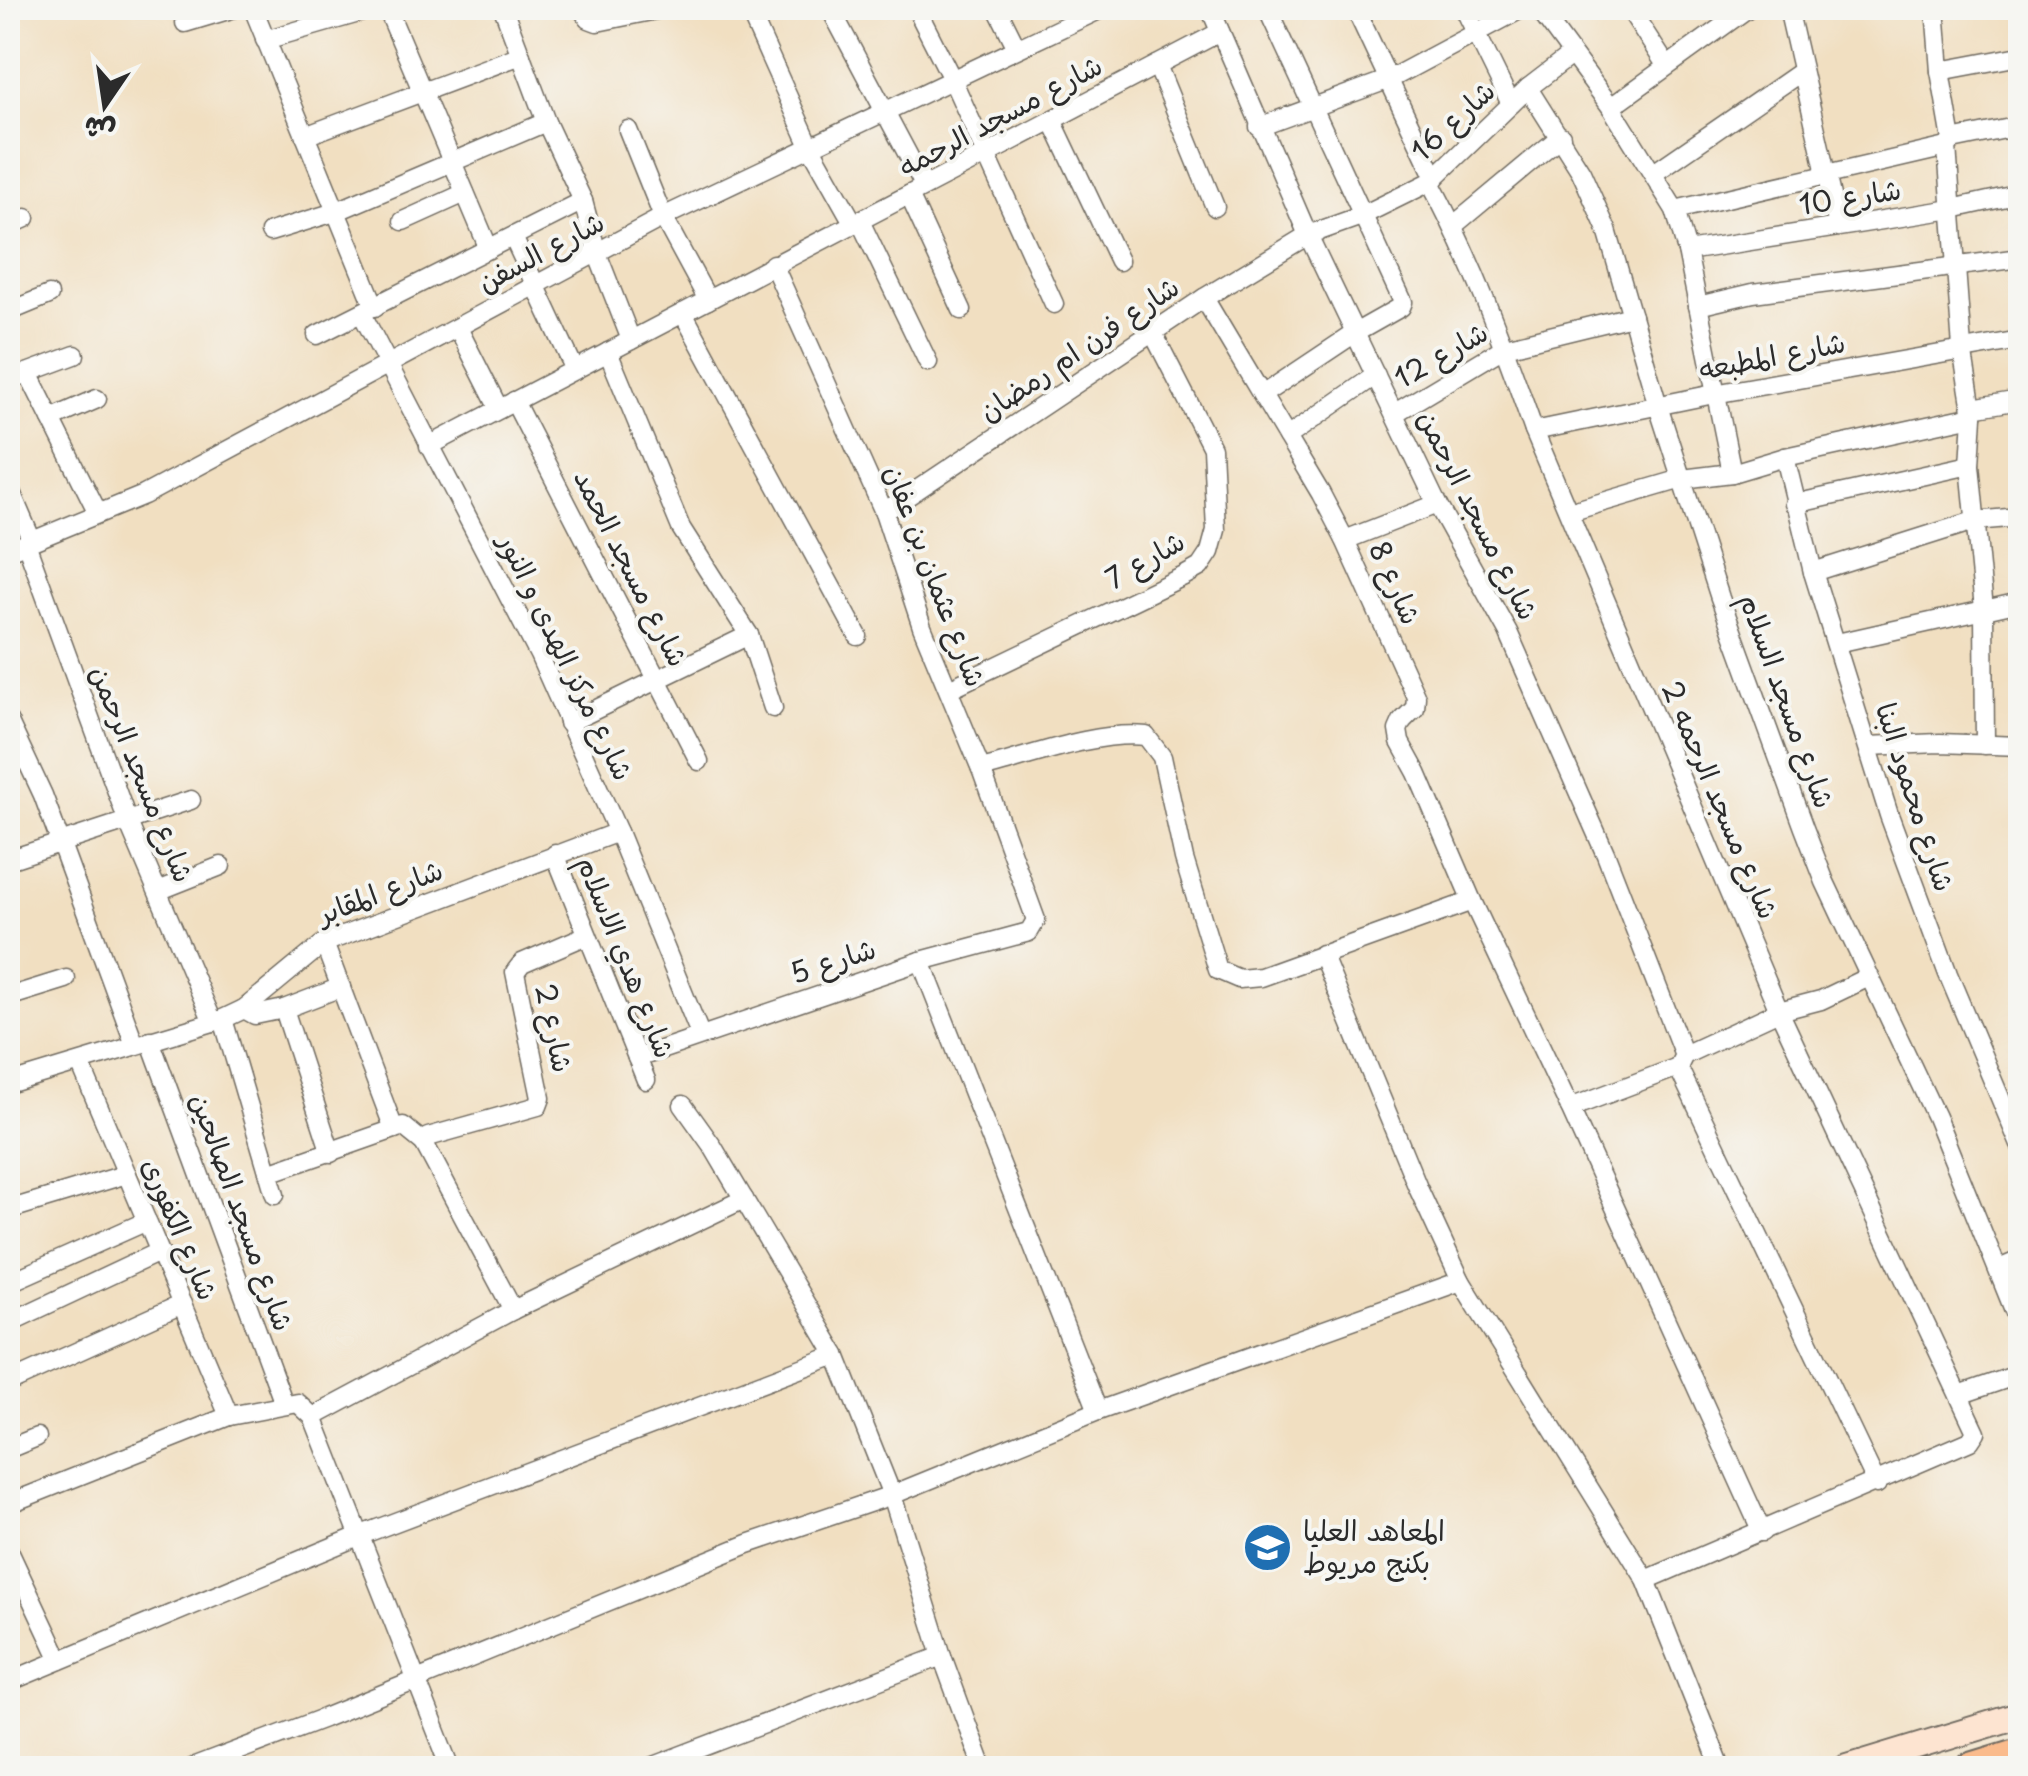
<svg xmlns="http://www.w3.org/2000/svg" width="2028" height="1776" viewBox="0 0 2028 1776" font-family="'Playpen Sans','Playpen Sans Arabic',sans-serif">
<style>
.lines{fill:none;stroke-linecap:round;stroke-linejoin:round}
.street-casing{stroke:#706a60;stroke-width:21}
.secondary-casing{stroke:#706a60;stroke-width:29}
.highway-casing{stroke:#706a60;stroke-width:34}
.street{stroke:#fff;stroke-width:18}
.secondary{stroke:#fde4d1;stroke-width:25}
.highway{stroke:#fabb8c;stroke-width:30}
.labels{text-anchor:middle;stroke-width:8;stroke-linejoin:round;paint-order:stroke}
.street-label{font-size:28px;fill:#2b2b2b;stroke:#f6f6f2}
.poi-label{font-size:28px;fill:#2b2b2b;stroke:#f6f6f2;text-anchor:start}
</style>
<rect width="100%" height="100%" fill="#f6f6f2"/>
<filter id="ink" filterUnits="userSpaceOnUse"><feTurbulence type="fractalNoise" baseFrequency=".01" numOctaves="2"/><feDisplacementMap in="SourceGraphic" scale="20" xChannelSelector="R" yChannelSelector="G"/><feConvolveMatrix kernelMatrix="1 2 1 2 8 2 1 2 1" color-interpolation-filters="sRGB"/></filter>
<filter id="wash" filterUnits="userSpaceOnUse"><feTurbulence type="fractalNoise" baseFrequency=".0048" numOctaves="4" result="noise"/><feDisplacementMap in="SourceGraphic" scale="40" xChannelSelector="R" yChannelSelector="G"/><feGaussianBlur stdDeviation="2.25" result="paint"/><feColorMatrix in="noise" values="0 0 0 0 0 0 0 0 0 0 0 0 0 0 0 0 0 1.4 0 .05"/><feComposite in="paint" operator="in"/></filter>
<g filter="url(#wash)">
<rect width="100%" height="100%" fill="#f1dfc1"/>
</g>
<g filter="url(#ink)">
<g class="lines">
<defs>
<g id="street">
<path d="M253,8L375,307"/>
<path d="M387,8L489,249"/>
<path d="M503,8L546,122L583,201L597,253L631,340"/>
<path d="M581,8L589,19L597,22L666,8"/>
<path d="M748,8L810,146L854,224"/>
<path d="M830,8L924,185"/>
<path d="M916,8L952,79L1054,304"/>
<path d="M997,8L1017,48"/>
<path d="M1210,8L1308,235L1437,504L1508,632L1606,855L1684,1055"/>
<path d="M1355,8L1435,178"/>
<path d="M1464,8L1511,104"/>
<path d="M1538,8L1611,107L1675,210L1687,251L1732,473"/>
<path d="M1629,8L1666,65"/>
<path d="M1788,8L1838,226"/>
<path d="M1935,8L1940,71L1952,140L1947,147L1962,348L1973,416L1970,465L1984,609L1985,745"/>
<path d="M185,23L235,8"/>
<path d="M265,40L376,8"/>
<path d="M1157,65L1215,207"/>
<path d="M1940,71L2020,56"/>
<path d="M1528,88L1581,172L1607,230L1658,406L1720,598L1804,828L1825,882L1936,1117L2020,1325"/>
<path d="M1611,107L1748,8"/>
<path d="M1052,120L1119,261"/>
<path d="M1259,127L1390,79L1523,8"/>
<path d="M628,130L663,217L708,300"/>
<path d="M305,136L521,55"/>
<path d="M1952,140L2020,126"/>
<path d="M1654,173L1802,71"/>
<path d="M1430,182C1473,262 1504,346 1534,431L1779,1011L1976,1432L1970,1441L1646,1580"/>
<path d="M909,195L962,310"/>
<path d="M1675,210L1947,147"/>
<path d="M403,221L465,193"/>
<path d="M860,221L928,362"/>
<path d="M8,226L26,218"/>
<path d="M1453,226L1561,136"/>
<path d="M270,232L335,212L546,122"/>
<path d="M513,237L575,370"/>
<path d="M1687,251L1952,209L2020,194"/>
<path d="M1204,298L1321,494L1345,540L1416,697L1415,708L1402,721L1398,730L1400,742L1417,773L1472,901L1570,1108L1762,1532"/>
<path d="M1698,306L1753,293L2020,258"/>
<path d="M8,312L49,295"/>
<path d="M683,313L858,636"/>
<path d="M362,314L539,655L618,832L700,1034"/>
<path d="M458,328L499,409"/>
<path d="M317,335L583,201"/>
<path d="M608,352L681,528L749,635L773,708"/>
<path d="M28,373L98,513"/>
<path d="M8,380L75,355"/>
<path d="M1262,395L1355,333L1401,307L1403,302L1267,8"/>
<path d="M514,401L699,761"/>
<path d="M1972,408L2020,400"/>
<path d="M1395,413L1505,347L1632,316"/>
<path d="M51,419L97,399"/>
<path d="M1534,431L1714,394L2020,340"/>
<path d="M1287,437L1376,375"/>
<path d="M429,446L1220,32"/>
<path d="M1785,457L1813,572L1889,815L1948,974L2020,1145"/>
<path d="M8,485L32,541"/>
<path d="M1794,504L1970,465"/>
<path d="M884,512L1204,298L1308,235L1361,216L1430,182L1528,88L1571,55"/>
<path d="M1569,512L1682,479L1732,473L1785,457L1973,416"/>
<path d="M1345,540L1437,504"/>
<path d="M26,543L128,822L213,1022"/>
<path d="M8,551L144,495L663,217L1103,8"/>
<path d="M1813,572L1974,521L2020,517"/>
<path d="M1837,643L2020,602"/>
<path d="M949,689L1184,576L1200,567L1210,552L1216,530L1212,448L1153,333"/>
<path d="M8,720L43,795L135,1045"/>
<path d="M568,723L749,635"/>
<path d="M1868,746L1940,743L2020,746"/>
<path d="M981,769C1029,757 1098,730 1146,736L1162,757L1184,859L1218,970L1239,979L1261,977L1472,901"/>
<path d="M555,854L646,1080"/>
<path d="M8,860L191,800"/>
<path d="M158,891L221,866"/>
<path d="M324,943L394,1129"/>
<path d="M1322,954L1418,1188L1461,1281L1646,1580L1721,1768"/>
<path d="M921,961L1098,1411"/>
<path d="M8,997L66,979"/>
<path d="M244,1009L255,1015L284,1009L341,987"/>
<path d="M284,1009L331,1153"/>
<path d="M223,1019L275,1195"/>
<path d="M150,1040L284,1404"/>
<path d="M637,1058L921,961L1029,932L1036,920L981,769L922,627L884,512L773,264"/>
<path d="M80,1063L229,1416"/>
<path d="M1678,1067L1877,1484"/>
<path d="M8,1084L223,1019L244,1009L324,943L618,832"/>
<path d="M683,1105L713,1147L836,1355L892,1495L942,1656L983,1768"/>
<path d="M1570,1108L1678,1067L1684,1055L1779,1011L1821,1000L1869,977"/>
<path d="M269,1173L403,1126L424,1143"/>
<path d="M8,1210L127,1174"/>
<path d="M1999,1269L2020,1260"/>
<path d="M8,1283L147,1221"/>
<path d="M513,1310L424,1143L428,1137L538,1106L541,1098L515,972L522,963L587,935"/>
<path d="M8,1323L159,1252"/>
<path d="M8,1383L182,1304"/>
<path d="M1959,1395L2020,1374"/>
<path d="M313,1417L513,1310L744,1199"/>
<path d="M8,1449L37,1437"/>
<path d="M8,1504L229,1416L298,1403L313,1417L451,1768"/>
<path d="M8,1549L60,1660"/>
<path d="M8,1682L361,1535L836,1355"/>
<path d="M192,1768L324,1718L748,1544L892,1495L1098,1411L1461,1281"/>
<path d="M649,1768L942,1656"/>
</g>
<path id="secondary" d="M1846,1768L2020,1715"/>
<path id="highway" d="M1971,1768L2020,1753"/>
</defs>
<use href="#street" class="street-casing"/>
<use href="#secondary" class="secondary-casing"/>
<use href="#highway" class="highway-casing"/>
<use href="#street" class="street"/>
<use href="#secondary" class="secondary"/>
<use href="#highway" class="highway"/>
</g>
</g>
<defs>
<symbol id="university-disc" viewBox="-11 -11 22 22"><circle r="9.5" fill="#1f6fb2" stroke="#f6f6f2"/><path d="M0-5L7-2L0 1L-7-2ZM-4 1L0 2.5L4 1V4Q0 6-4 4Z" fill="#fff"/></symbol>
</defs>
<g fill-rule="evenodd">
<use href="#university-disc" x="1240" y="1520" width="55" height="55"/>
</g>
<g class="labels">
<g class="street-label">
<text transform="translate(1000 116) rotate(-28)" y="10">شارع مسجد الرحمه</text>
<text transform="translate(1453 121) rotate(-43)" y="10">شارع 16</text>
<text transform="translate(1850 197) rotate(-9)" y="10">شارع 10</text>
<text transform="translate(541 252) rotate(-28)" y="10">شارع السفن</text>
<text transform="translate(1079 349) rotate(-34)" y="10">شارع فرن ام رمضان</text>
<text transform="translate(1441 355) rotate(-30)" y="10">شارع 12</text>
<text transform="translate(1772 356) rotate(-11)" y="10">شارع المطبعه</text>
<text transform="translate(1478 515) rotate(63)" y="10">شارع مسجد الرحمن</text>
<text transform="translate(1145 560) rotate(-30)" y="10">شارع 7</text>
<text transform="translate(631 568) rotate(63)" y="10">شارع مسجد الحمد</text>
<text transform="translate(935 576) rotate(69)" y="10">شارع عثمان بن عفان</text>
<text transform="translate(1395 583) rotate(66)" y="10">شارع 8</text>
<text transform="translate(566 657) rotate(64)" y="10">شارع مركز الهدى و النور</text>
<text transform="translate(1787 701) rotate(70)" y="10">شارع مسجد السلام</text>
<text transform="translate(142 774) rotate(68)" y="10">شارع مسجد الرحمن</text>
<text transform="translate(1915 797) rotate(72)" y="10">شارع محمود البنا</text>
<text transform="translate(1720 800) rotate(67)" y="10">شارع مسجد الرحمه 2</text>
<text transform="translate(380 892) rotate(-21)" y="10">شارع المقابر</text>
<text transform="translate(626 957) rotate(68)" y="10">شارع هدي الاسلام</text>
<text transform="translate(833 961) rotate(-18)" y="10">شارع 5</text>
<text transform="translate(554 1028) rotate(78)" y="10">شارع 2</text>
<text transform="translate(242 1212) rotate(70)" y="10">شارع مسجد الصالحين</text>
<text transform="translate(180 1229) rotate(67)" y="10">شارع الكفورى</text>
</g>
<g class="poi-label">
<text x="1303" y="1541">المعاهد العليا<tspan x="1303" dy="32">بكنج مريوط</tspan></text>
</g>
</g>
<rect width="2028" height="1776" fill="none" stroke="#f6f6f2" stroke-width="40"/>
<g transform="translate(105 105) rotate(193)" stroke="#f6f6f2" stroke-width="8" paint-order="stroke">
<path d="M0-8L18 38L0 25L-18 38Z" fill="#2b2b2b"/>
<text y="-15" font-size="28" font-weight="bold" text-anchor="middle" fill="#2b2b2b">ش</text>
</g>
</svg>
